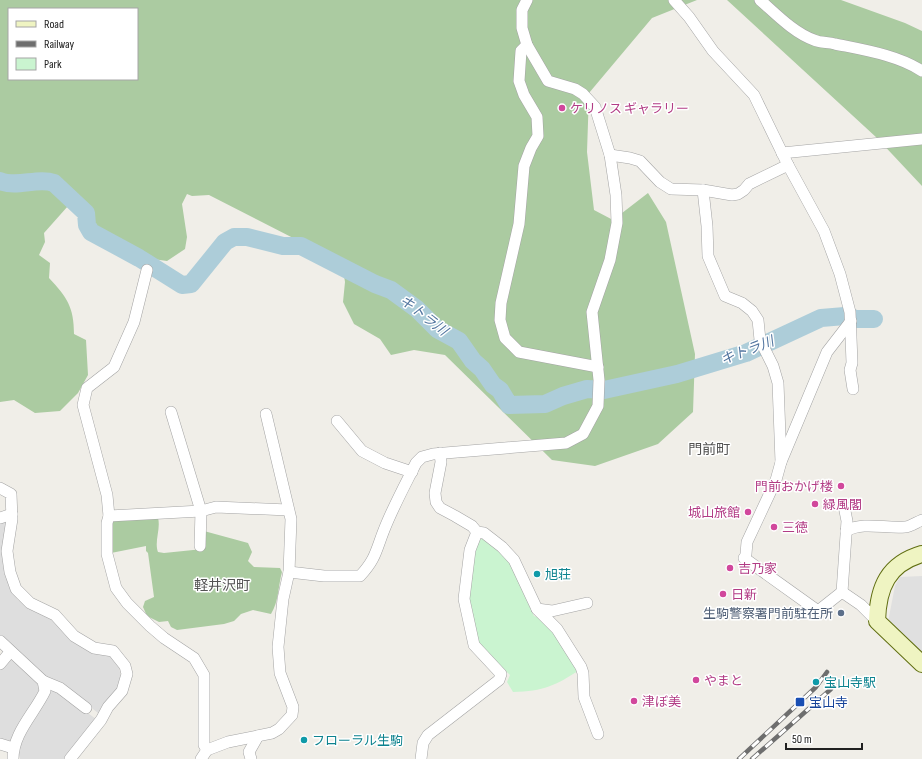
<svg xmlns="http://www.w3.org/2000/svg" width="922" height="759" viewBox="0 0 922 759" font-family="'Sofia Sans Condensed','Noto Sans JP',sans-serif">
<style>
.residential{fill:#dedede}
.forest{fill:#abcba1;fill-rule:evenodd}
.park{fill:#caf4d0}
.parking{fill:#e0e0e0}
.lines{fill:none;stroke-linecap:round;stroke-linejoin:round}
.river{stroke:#adcdd9;stroke-width:18}
.street-casing{stroke:#a4a4a4;stroke-width:12}
.secondary-casing{stroke:#606e11;stroke-width:18}
.street{stroke:#fff;stroke-width:11}
.secondary{stroke:#eff4c2;stroke-width:16}
.rail-casing{stroke:#6e6e6e;stroke-width:4.5}
.rail{stroke:#fff;stroke-width:3;stroke-dasharray:9;stroke-linecap:butt}
.hotel-dot{fill:#d1479c;stroke:#fff;stroke-width:1.5}
.culture-dot{fill:#0f9aa8;stroke:#fff;stroke-width:1.5}
.service-dot{fill:#5c6f8a;stroke:#fff;stroke-width:1.5}
.transit-dot{fill:#1a4fb4;stroke:#fff;stroke-width:1.5}
.labels{text-anchor:middle;stroke-width:3;stroke-linejoin:round;paint-order:stroke}
.hotel-label{font-size:13px;fill:#b23c85;stroke:#fff;text-anchor:start}
.culture-label{font-size:13px;fill:#0d838f;stroke:#fff;text-anchor:start}
.service-label{font-size:13px;fill:#4e5e75;stroke:#fff;text-anchor:end}
.transit-label{font-size:13px;fill:#164399;stroke:#fff;text-anchor:start}
.water-label{font-size:14px;font-style:italic;fill:#5376a0;stroke:#fff}
.neighbourhood-label{font-size:14px;fill:#535353;stroke:#fff}
</style>
<rect width="100%" height="100%" fill="#f0eee8"/>
<g class="residential">
<path d="M7,520L3,541V561L14,594L18,600L107,653L118,663L121,677L120,686L101,712L98,713L78,697L46,679L7,645L0,636V521Z"/>
<path d="M10,659L35,679L39,685V691L11,741L0,740V667Z"/>
<path d="M48,688L63,695L96,719L64,759H20L18,751L21,735Z"/>
</g>
<g class="forest">
<path d="M0,0H697L652,18L589,93L587,152L594,210L613,220L648,193L666,222L695,354L693,412L658,444L595,466L552,460L445,355L414,350L391,355L380,339L354,324L343,302L345,282L342,263L209,195L192,196L187,194L182,204L187,237L185,249L167,261L146,258L93,230L83,203L68,206L44,233L45,242L39,255L50,263L49,278C67,297 74,307 74,334L86,340L88,375L78,393L60,411L35,413L14,400L0,402ZM9,9H137V79H9Z"/>
<path d="M727,0H841L905,23L922,31V186L877,138Z"/>
<path d="M158,518C161,529 154,541 158,552L164,553L203,549L204,531L248,543L252,552L248,561L254,567L280,568L282,572C278,586 279,601 271,614L253,610L241,614L234,621L224,624L177,630L171,627L168,621L159,622L147,616L143,607L145,601L154,597L148,553L146,551V546L111,553V523L114,520Z"/>
</g>
<path class="park" d="M482,538L500,549V553H505L534,616C554,621 571,653 581,669C555,686 544,691 513,692L507,682L510,675L479,645L468,596L475,545Z"/>
<path class="parking" d="M922,576V655L888,622L895,586L900,577Z"/>
<g class="lines">
<path class="river" d="M0,181C17,188 38,177 54,183L86,213L87,225L91,232L139,258L182,285L191,284L225,242L234,237H247L283,246H301L375,284L391,290L417,309L437,329L459,341L473,361L482,369L493,385L500,390L509,405L545,404L563,396L587,389L604,390L677,374L746,353L821,318L845,316L856,319H874"/>
<defs>
<g id="street">
<path d="M674,0L689,17L713,51L754,95L788,165L824,231L840,274L850,312L852,363L850,370L853,389"/>
<path d="M760,0C776,14 794,33 814,40C820,43 828,42 835,44C864,50 897,55 922,71"/>
<path d="M527,45L521,51L519,81L524,95L537,117L538,136L531,148L524,166L519,224L501,303L500,320L505,338L519,352L598,367"/>
<path d="M782,153L922,139"/>
<path d="M610,155L630,158L640,161L660,182L671,189L703,190L732,195L738,194L744,190L749,184L788,165"/>
<path d="M703,190L707,226L708,256L725,296L742,303L752,311L758,320L760,340L773,366L778,383L781,462"/>
<path d="M147,270L134,322L114,367L87,388L83,405L107,495L109,516L107,523V554L116,588L127,603L150,626L164,638L194,658L204,675V745L207,750"/>
<path d="M171,412L201,511L200,546"/>
<path d="M337,421L362,451L385,463L412,472"/>
<path d="M440,453L441,462L435,493L436,502L440,508L455,516L472,526L477,532L484,533L502,547L514,560L537,609L557,629L581,667L583,673L584,697L598,734"/>
<path d="M0,488L11,494L12,519L7,551L10,572L16,589L30,603L55,615L74,636L94,648L113,651L125,666L127,674L122,691L108,707L101,720L70,759"/>
<path d="M109,516L201,511L216,507L288,510"/>
<path d="M0,518L12,514"/>
<path d="M846,531C864,521 885,529 905,527C910,527 917,522 922,520"/>
<path d="M746,554L747,542L776,480L781,462L827,352L851,321"/>
<path d="M744,558L818,611L842,592L861,605L877,621"/>
<path d="M289,572L324,576H360C376,559 376,550 384,530C393,507 405,485 416,463L422,457L433,454L566,443L583,434L598,406L599,380L592,312L610,260L617,223L616,195L610,155L595,107L583,94L575,89L548,81L527,45L522,28V10L527,0"/>
<path d="M842,592L847,521L844,506"/>
<path d="M537,609L552,611L587,603"/>
<path d="M0,641L43,681L45,691C34,714 13,733 13,759"/>
<path d="M0,664L10,652"/>
<path d="M43,681L60,688L86,708"/>
<path d="M0,744L13,748"/>
<path d="M201,759L207,750L228,742L272,733L279,729L292,715L293,707L280,673L278,647L283,599L289,572L291,519L266,414"/>
<path d="M251,759L249,752L258,736"/>
<path d="M421,759L423,743L428,735L499,680L501,674L474,645L464,599L470,550L477,532"/>
</g>
<path id="secondary" d="M922,554C888,564 878,587 877,621L922,664"/>
</defs>
<use href="#street" class="street-casing"/>
<use href="#secondary" class="secondary-casing"/>
<use href="#street" class="street"/>
<use href="#secondary" class="secondary"/>
<defs>
<g id="rail">
<path d="M739,759L816,687L827,672"/>
<path d="M752,759L831,689"/>
</g>
</defs>
<use href="#rail" class="rail-casing"/>
<use href="#rail" class="rail"/>
</g>
<g class="hotel-dot">
<circle cx="562" cy="108" r="4"/>
<circle cx="841" cy="486" r="4"/>
<circle cx="815" cy="504" r="4"/>
<circle cx="748" cy="512" r="4"/>
<circle cx="774" cy="527" r="4"/>
<circle cx="730" cy="568" r="4"/>
<circle cx="723" cy="594" r="4"/>
<circle cx="696" cy="680" r="4"/>
<circle cx="634" cy="701" r="4"/>
</g>
<g class="culture-dot">
<circle cx="537" cy="574" r="4"/>
<circle cx="816" cy="682" r="4"/>
<circle cx="304" cy="740" r="4"/>
</g>
<circle class="service-dot" cx="841" cy="613" r="4"/>
<rect class="transit-dot" x="795" y="697" width="10" height="10" rx="2"/>
<g class="labels">
<g class="hotel-label">
<text x="570" y="113">ケリノス ギャラリー</text>
<text x="833" y="491" text-anchor="end">門前おかげ楼</text>
<text x="823" y="509">緑風閣</text>
<text x="740" y="517" text-anchor="end">城山旅館</text>
<text x="782" y="532">三徳</text>
<text x="738" y="573">吉乃家</text>
<text x="731" y="599">日新</text>
<text x="704" y="685">やまと</text>
<text x="642" y="706">津ぼ美</text>
</g>
<g class="culture-label">
<text x="545" y="579">旭荘</text>
<text x="824" y="687">宝山寺駅</text>
<text x="312" y="745">フローラル生駒</text>
</g>
<g class="service-label">
<text x="833" y="618">生駒警察署門前駐在所</text>
</g>
<g class="transit-label">
<text x="809" y="707">宝山寺</text>
</g>
<g class="water-label">
<text transform="translate(424 315) rotate(38)" y="5">キトラ川</text>
<text transform="translate(747 350) rotate(-21)" y="5">キトラ川</text>
</g>
<g class="neighbourhood-label">
<text x="709" y="454">門前町</text>
<text x="222" y="590">軽井沢町</text>
</g>
</g>
<rect x="8" y="8" width="130" height="72" fill="#ffffff" stroke="#a6a6a6"/>
<rect x="16" y="21" width="20" height="6" fill="#eff4c2" stroke="#a6a6a6"/>
<text x="44" y="28" font-size="12" fill="#202020">Road</text>
<rect x="16" y="41" width="20" height="6" fill="#6e6e6e" stroke="#a6a6a6"/>
<text x="44" y="48" font-size="12" fill="#202020">Railway</text>
<rect x="16" y="58" width="20" height="12" fill="#caf4d0" stroke="#a6a6a6"/>
<text x="44" y="68" font-size="12" fill="#202020">Park</text>
<path d="M786 743v6h76v-6" fill="none" stroke="#202020" stroke-width="2"/>
<text x="792" y="743" font-size="12" fill="#202020" stroke="#ffffff" stroke-width="3" paint-order="stroke">50 m</text>
</svg>
